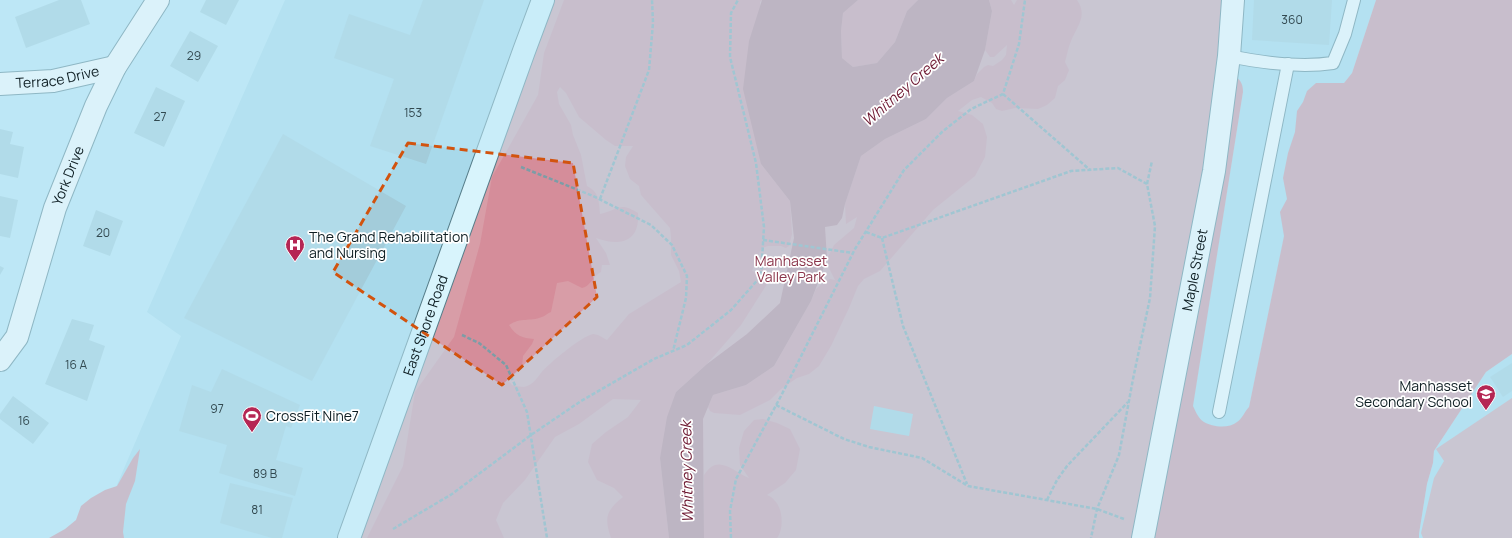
<svg xmlns="http://www.w3.org/2000/svg" width="1512" height="538" viewBox="0 0 1512 538" font-family="Manrope,sans-serif">
<style>
.built{fill:#a8d9ea}
.green{fill:#d89da7}
.forest{fill:#d58d9a;fill-rule:evenodd}
.water{fill:#bd7885}
.building{fill:#a3ccda}
.lines{fill:none;stroke-linecap:round;stroke-linejoin:round}
.service-casing{stroke:#567d89;stroke-width:14}
.minor-casing{stroke:#567d89;stroke-width:24}
.tertiary-casing{stroke:#567d89;stroke-width:24}
.secondary-casing{stroke:#567d89;stroke-width:24}
.path{stroke:#7c9da7;stroke-width:2.5;stroke-dasharray:4 2;stroke-linecap:butt}
.service{stroke:#fff;stroke-width:12}
.minor{stroke:#fff;stroke-width:22}
.tertiary{stroke:#fff;stroke-width:22}
.secondary{stroke:#d8f4fc;stroke-width:22}
.marked{fill:none;stroke:#d2530e;stroke-width:3;stroke-dasharray:8 5;stroke-linejoin:round}
.labels{text-anchor:middle;stroke-width:3.5;stroke-linejoin:round;paint-order:stroke}
.number-label{font-size:12px;fill:#324950}
.street-label{font-size:14px;fill:#0d1d22;stroke:#fff}
.poi-label{font-size:14px;fill:#0d1d22;stroke:#fff;text-anchor:start}
.park-label{font-size:14px;fill:#8a344a;stroke:#fff}
.water-label{font-size:15px;font-style:italic;fill:#6f1a33;stroke:#fff}
</style>
<rect width="100%" height="100%" fill="#bde7f5"/>
<g class="built">
<path d="M285,0H543L349,538H100L101,522L181,336L147,312Z"/>
<path d="M1233,0H1376L1352,73L1344,83H1316L1243,437L1190,422L1243,92L1232,74Z"/>
<path d="M1512,354V538H1419V534L1427,484L1433,463L1434,451L1486,372Z"/>
</g>
<g class="green">
<path d="M543,0H1233L1143,538H349Z"/>
<path d="M1512,398V538H1423L1421,533L1434,478L1444,461L1436,449Z"/>
</g>
<g class="forest">
<path d="M564,0H762L760,2L761,164L790,201L792,234L789,246L786,248L781,246H768L762,248L759,253L752,271C760,274 766,273 767,284L741,325L707,364L676,392L660,458L669,538H611C604,517 606,511 623,497L614,488L597,480L588,462L592,444L606,432L628,417L641,400L613,399L579,424L555,437L525,480L503,503L496,520L504,538H367L403,466L415,392L454,337L480,244L492,177L538,95L544,53ZM560,87L566,93L579,117L606,140L615,146H633L626,157L625,166L630,179L639,186L641,195L670,228L671,237V255L679,271L681,282L629,314L607,340C603,338 598,334 593,334C582,336 548,364 541,373C536,379 533,385 524,387C521,387 516,386 512,385L506,378L517,373L522,366L523,356L532,344L534,339C522,338 516,336 509,325C521,317 529,322 542,317C545,316 548,313 551,312L557,283L568,281L582,288C591,286 593,276 601,272L602,265H610L606,253L596,238C602,240 609,242 615,242C634,242 639,229 638,213C619,201 619,210 600,214C599,201 599,192 587,186L581,155L573,135L571,125L559,104L557,92Z"/>
<path d="M858,0H918L907,11L895,42L877,63L853,67L842,58L841,31L843,13Z"/>
<path d="M989,0H1011L1014,5L1017,0H1077C1088,16 1077,26 1071,41C1068,48 1067,55 1065,62L1069,70L1065,80L1058,86L1055,98L1047,105L1038,109L1015,108L1002,111L996,109L992,103L981,97L972,100L958,111L972,115L983,124L987,137L985,157L975,176L933,210L880,271L864,279L858,286L849,308L831,346L819,366L809,374L797,378L781,389L770,400L740,415L714,413L710,411L708,407L713,395L746,385L774,366L811,301L816,289L824,282L830,279L835,280L830,270L827,259L834,245L854,228L857,217L846,224L845,204L861,156L885,139L926,119L947,98L974,81L977,74L984,67L988,65L993,66L1002,60L1006,55L1007,45L994,57H990L985,50L992,11Z"/>
<path d="M1376,0H1512V354L1486,372L1434,451L1433,463L1427,484L1419,534V538H1143L1232,74C1240,79 1243,83 1243,92L1193,406C1196,412 1198,418 1204,422C1212,427 1229,429 1237,422C1242,419 1245,411 1249,407L1284,236L1280,212L1287,199L1283,178L1288,153L1295,132L1297,111L1303,102L1307,91L1316,83H1344L1352,73Z"/>
<path d="M763,419L777,423L790,429L800,449L796,470L785,483L767,495C770,496 773,498 775,501C783,509 784,529 777,538H704V475C718,453 732,471 749,478L740,465L739,448L744,431L754,420Z"/>
<path d="M140,449L135,481L126,504L123,532L124,538H49L65,529L76,520L81,506L91,498L105,490L117,486L133,458Z"/>
</g>
<path class="water" d="M762,0H858L843,13L841,31L842,58L853,67L877,63L895,42L907,11L918,0H989L992,11L985,50L974,81L947,98L926,119L885,139L861,156L845,204L842,218L837,225L825,227L827,259L811,301L774,366L746,385L713,395L703,419L704,538H669L660,458L667,417L676,392L707,364L747,334L780,303L794,238L790,201L761,164L743,89L749,41Z"/>
<g class="building">
<path d="M59,0H81L90,24L26,48L15,17Z"/>
<path d="M206,0H239L226,25L200,12Z"/>
<path d="M423,0H484L426,164L370,146L394,79L334,58L349,14L410,35Z"/>
<path d="M1254,0H1332L1329,45L1252,40Z"/>
<path d="M190,31L218,46L198,82L170,66Z"/>
<path d="M156,87L185,101L164,147L134,133Z"/>
<path d="M0,129L13,132L10,144L24,147L18,178L0,174Z"/>
<path d="M283,134L406,206L312,381L184,318Z"/>
<path d="M0,196L18,200L10,238L0,236Z"/>
<path d="M96,210L123,221L110,256L83,246Z"/>
<path d="M0,266L4,268L0,275Z"/>
<path d="M72,319L94,325L89,340L105,346L87,401L45,384Z"/>
<path d="M1512,363V391L1503,397L1490,377Z"/>
<path d="M222,369L300,405L291,428L286,426L276,460L303,468L295,496L219,473L227,445L179,431L192,385L211,392Z"/>
<path d="M13,396L49,423L33,444L0,419V414Z"/>
<path d="M874,406L913,414L909,436L870,429Z"/>
<path d="M230,483L293,498L282,538H272L220,523Z"/>
</g>
<g class="lines">
<defs>
<g id="service">
<path d="M1229,56C1263,63 1299,68 1333,63L1345,34L1354,0"/>
<path d="M1219,412L1288,64"/>
</g>
<g id="minor">
<path id="s1" d="M0,84L53,81L115,67"/>
<path id="s2" d="M0,360L17,337L55,208L96,106L115,67L158,0"/>
</g>
<g id="tertiary">
<path id="s3" d="M1143,538L1214,171L1229,56L1233,0"/>
</g>
<g id="secondary">
<path id="s4" d="M349,538L524,51L543,0"/>
</g>
</defs>
<use href="#service" class="service-casing"/>
<use href="#minor" class="minor-casing"/>
<use href="#tertiary" class="tertiary-casing"/>
<use href="#secondary" class="secondary-casing"/>
<g class="path">
<path d="M1003,94L1090,170"/>
<path d="M521,167L593,196L651,225L672,245L687,276L686,298L673,351"/>
<path d="M1147,184L1152,161"/>
<path d="M600,199L649,70L653,23L652,0"/>
<path d="M866,232L882,238L1071,171L1118,168L1147,184L1155,226L1150,298L1133,379L1119,455L1097,509L1091,538"/>
<path d="M882,238L903,326L967,484"/>
<path d="M763,240L853,253"/>
<path d="M462,335L479,343L506,365L527,412L547,538"/>
<path d="M776,405L844,439L869,447L922,458L968,486L1097,509L1124,519"/>
<path d="M1047,500L1057,480L1067,466L1128,402"/>
<path d="M393,529L452,494L531,435L581,401L654,359L687,345L731,310L761,276L764,227L756,163L730,57L731,13L738,0"/>
<path d="M731,538L730,511L736,479L781,396L855,249L904,170L942,132L971,109L1003,94L1019,44L1025,0"/>
</g>
<use href="#service" class="service"/>
<use href="#minor" class="minor"/>
<use href="#tertiary" class="tertiary"/>
<use href="#secondary" class="secondary"/>
</g>
<path d="M0 0H1512V538H0ZM408,143L573,163L597,297L502,385L333,272Z" fill="#bde7f5" fill-opacity=".55" fill-rule="evenodd"/>
<path class="marked" d="M408,143L573,163L597,297L502,385L333,272Z"/>
<defs>
<symbol id="hospital-pin" viewBox="-11 -11 22 30"><path d="M0 17L-7.5 6A9.5 9.5 0 1 1 7.5 6Z" fill="#b52654" stroke="#fff"/><path d="M-5-5h3v3.5h4V-5h3V5h-3V1.5h-4V5h-3Z" fill="#fff"/></symbol>
<symbol id="school-pin" viewBox="-11 -11 22 30"><path d="M0 17L-7.5 6A9.5 9.5 0 1 1 7.5 6Z" fill="#b52654" stroke="#fff"/><path d="M0-5L7-2L0 1L-7-2ZM-4 1L0 2.5L4 1V4Q0 6-4 4Z" fill="#fff"/></symbol>
<symbol id="stadium-pin" viewBox="-11 -11 22 30"><path d="M0 17L-7.5 6A9.5 9.5 0 1 1 7.5 6Z" fill="#b52654" stroke="#fff"/><path d="M0-5a6.5 5 0 1 0 0 10a6.5 5 0 1 0 0-10ZM-3.5-1.8h7v3.6h-7Z" fill="#fff"/></symbol>
</defs>
<g fill-rule="evenodd">
<use href="#hospital-pin" x="284" y="234" width="22" height="30"/>
<use href="#school-pin" x="1475" y="383" width="22" height="30"/>
<use href="#stadium-pin" x="241" y="405" width="22" height="30"/>
</g>
<g class="labels">
<g class="number-label">
<text x="1292" y="24">360</text>
<text x="194" y="60">29</text>
<text x="413" y="117">153</text>
<text x="160" y="121">27</text>
<text x="103" y="237">20</text>
<text x="76" y="369">16 A</text>
<text x="217" y="413">97</text>
<text x="24" y="425">16</text>
<text x="265" y="478">89 B</text>
<text x="257" y="514">81</text>
</g>
<g class="street-label">
<text dy="5" stroke="none"><textPath href="#s1" startOffset="58">Terrace Drive</textPath></text>
<text dy="5" stroke="none"><textPath href="#s2" startOffset="198">York Drive</textPath></text>
<text dy="5" stroke="none"><textPath href="#s3" startOffset="273">Maple Street</textPath></text>
<text dy="5" stroke="none"><textPath href="#s4" startOffset="226">East Shore Road</textPath></text>
</g>
<g class="poi-label">
<text x="309" y="242">The Grand Rehabilitation<tspan x="309" dy="16">and Nursing</tspan></text>
<text x="1472" y="391" text-anchor="end">Manhasset<tspan x="1472" dy="16">Secondary School</tspan></text>
<text x="266" y="421">CrossFit Nine7</text>
</g>
<g class="park-label">
<text x="791" y="266">Manhasset<tspan x="791" dy="16">Valley Park</tspan></text>
</g>
<g class="water-label">
<text transform="translate(903 90) rotate(-41)" y="5">Whitney Creek</text>
<text transform="translate(687 472) rotate(-91)" y="5">Whitney Creek</text>
</g>
</g>
</svg>
